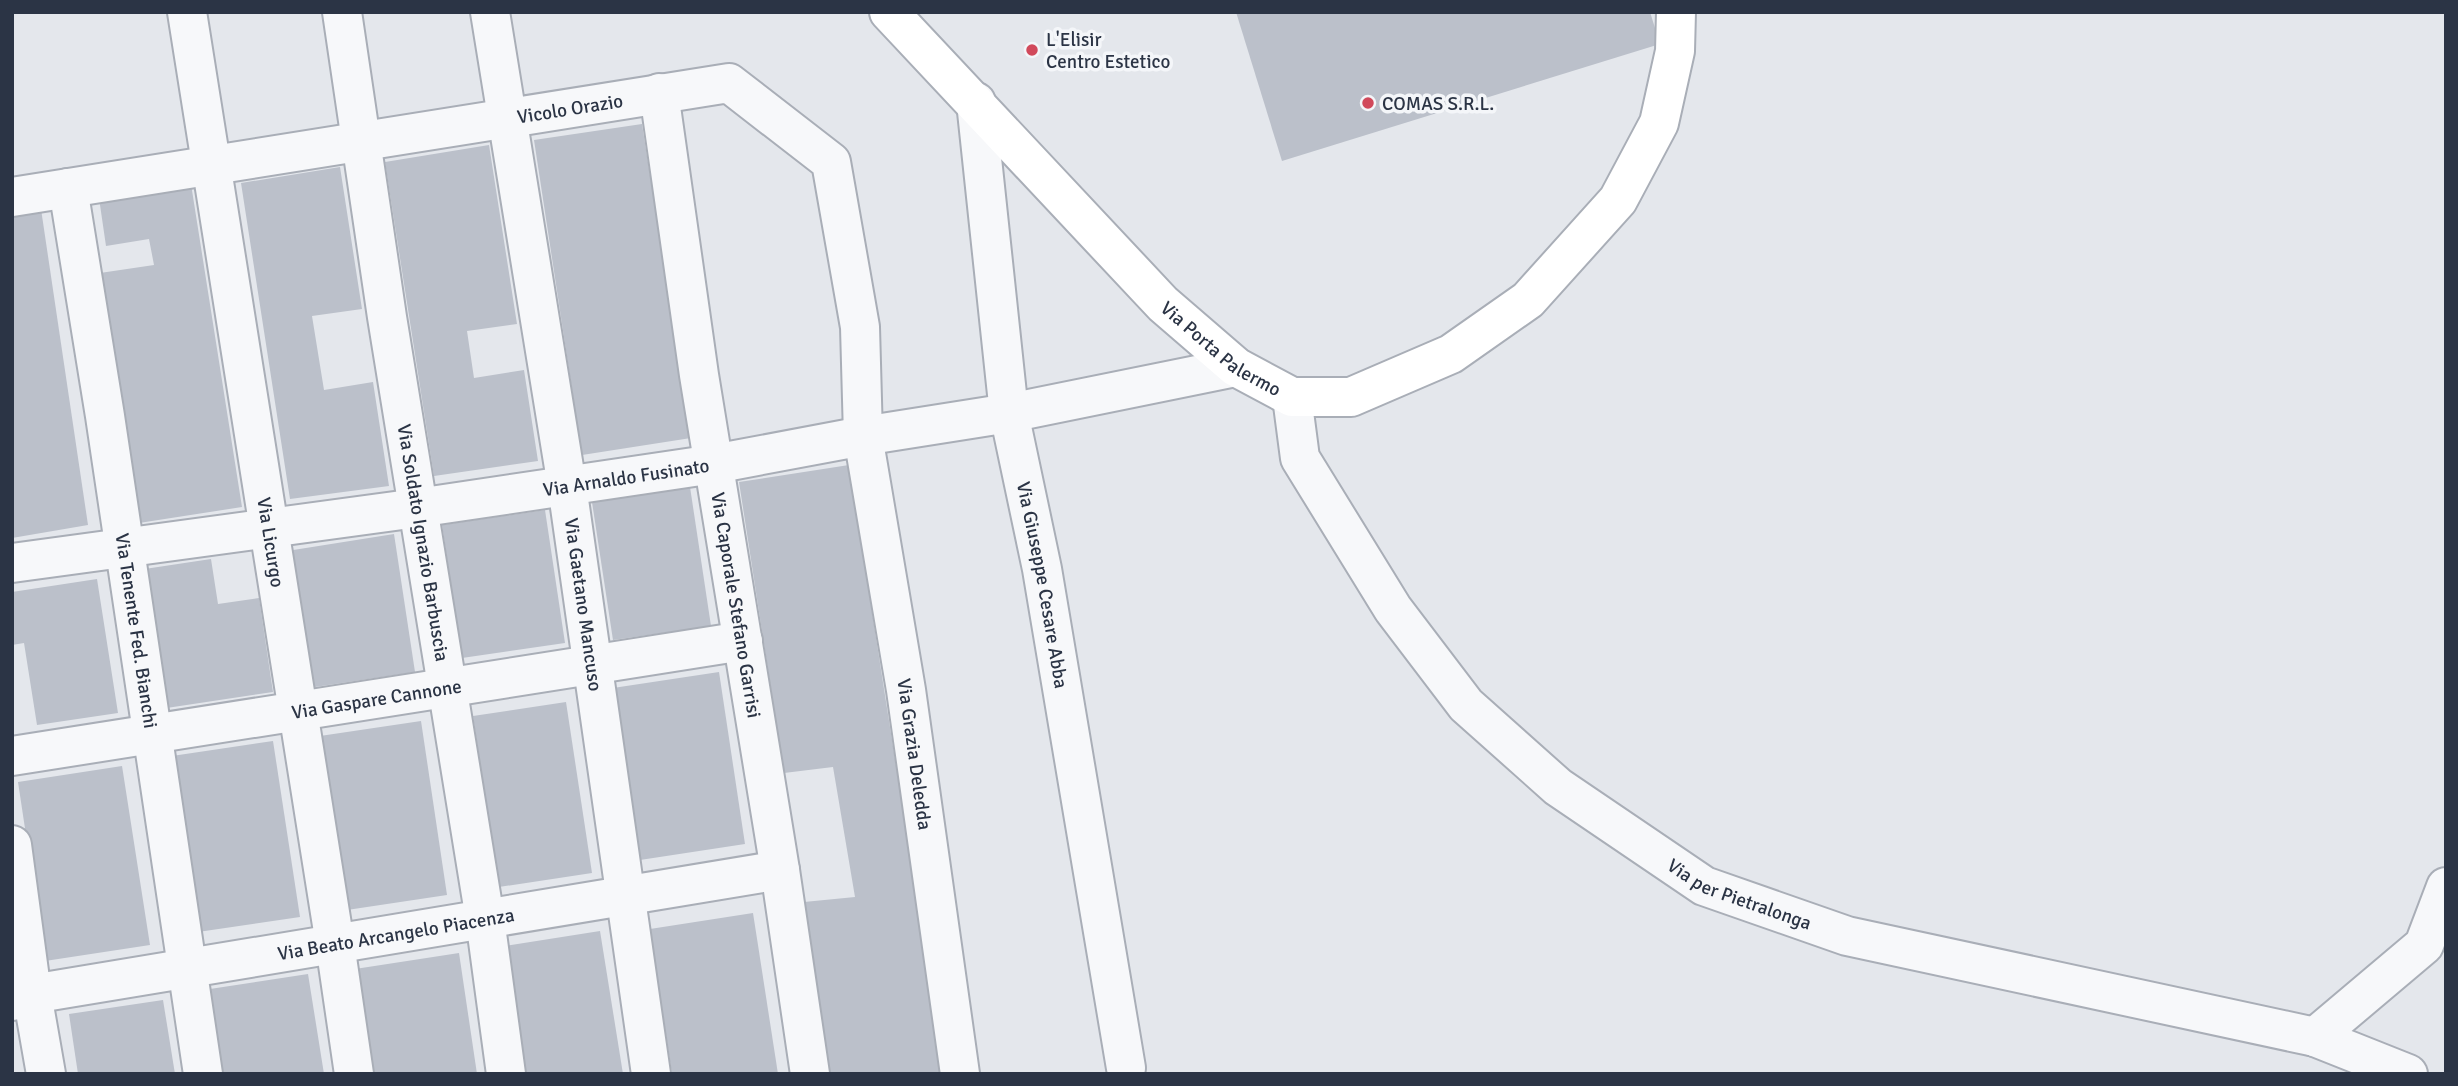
<svg xmlns="http://www.w3.org/2000/svg" width="2458" height="1086" viewBox="0 0 2458 1086" font-family="Signika,sans-serif">
<style>
.building{fill:#bbc0ca}
.lines{fill:none;stroke-linecap:round;stroke-linejoin:round}
.street-casing{stroke:#a9aeb7;stroke-width:42}
.secondary-casing{stroke:#a9aeb7;stroke-width:42}
.street{stroke:#f7f8fa;stroke-width:38}
.secondary{stroke:#fff;stroke-width:38}
.poi-dot{fill:#d1495b;stroke:#f4f6f9;stroke-width:2.5}
.labels{text-anchor:middle;stroke-width:7;stroke-linejoin:round;paint-order:stroke}
.poi-label{font-size:19px;fill:#2b3445;stroke:#f4f6f9;text-anchor:start}
.street-label{font-size:19px;fill:#2b3445;stroke:#f4f6f9}
</style>
<rect width="100%" height="100%" fill="#e4e7ec"/>
<g class="building">
<path d="M1236,12H1650L1660,44L1282,161Z"/>
<path d="M642,124L691,438L582,455L534,140Z"/>
<path d="M489,145L517,324L467,331L474,378L524,370L538,461L434,476L385,162Z"/>
<path d="M340,167L362,309L312,316L324,390L373,382L389,486L290,499L241,183Z"/>
<path d="M191,184L242,507L139,523L100,273L154,265L149,239L106,246L99,198Z"/>
<path d="M41,209L88,525L12,538V214Z"/>
<path d="M849,465L915,887L940,1074H827L804,902L855,897L833,767L784,773L739,482Z"/>
<path d="M690,487L711,626L613,640L592,502Z"/>
<path d="M545,510L565,643L462,658L442,525Z"/>
<path d="M394,534L415,672L308,688L287,551Z"/>
<path d="M211,559L218,604L259,598L273,692L160,709L138,570Z"/>
<path d="M97,579L118,713L37,725L24,643L12,645V592Z"/>
<path d="M719,672L745,844L640,860L613,688Z"/>
<path d="M566,702L592,873L499,887L473,716Z"/>
<path d="M421,721L447,895L347,910L320,736Z"/>
<path d="M273,741L300,917L198,932L172,756Z"/>
<path d="M122,766L150,945L45,961L18,782Z"/>
<path d="M753,913L778,1074H672L650,929Z"/>
<path d="M600,931L623,1074H524L504,946Z"/>
<path d="M459,953L477,1074H371L355,969Z"/>
<path d="M308,974L324,1074H223L210,989Z"/>
<path d="M163,1000L175,1074H78L69,1014Z"/>
</g>
<g class="lines">
<defs>
<g id="street">
<path id="s1" d="M187,12L335,944L354,1074"/>
<path id="s2" d="M342,12L387,317L485,919L506,1074"/>
<path id="s3" d="M490,12L567,486L651,1074"/>
<path id="s4" d="M659,93L699,375L780,870L810,1074"/>
<path id="s5" d="M976,102L1009,413L1042,569L1126,1068"/>
<path id="s6" d="M68,188L105,416L203,1074"/>
<path id="s7" d="M12,197L729,83L831,162L860,327L863,436L906,690L960,1074"/>
<path id="s8" d="M1292,397L1300,458L1393,609L1466,705L1558,787L1704,886L1847,936L2315,1037L2408,1074"/>
<path id="s9" d="M12,563L417,508L714,464L863,436L1009,413L1236,367"/>
<path id="s10" d="M12,756L743,641"/>
<path d="M12,845L32,994L46,1074"/>
<path id="s11" d="M12,1001L32,994L780,870"/>
<path d="M2315,1037L2424,945L2446,887"/>
</g>
<g id="secondary">
<path id="s12" d="M889,12L1163,304L1236,367L1292,397H1351L1451,354L1528,300L1618,200L1659,123L1675,51L1676,12"/>
</g>
</defs>
<use href="#street" class="street-casing"/>
<use href="#secondary" class="secondary-casing"/>
<use href="#street" class="street"/>
<use href="#secondary" class="secondary"/>
</g>
<g class="poi-dot">
<circle cx="1032" cy="50" r="7"/>
<circle cx="1368" cy="103" r="7"/>
</g>
<g class="labels">
<g class="poi-label">
<text x="1046" y="46">L'Elisir<tspan x="1046" dy="22">Centro Estetico</tspan></text>
<text x="1382" y="110">COMAS S.R.L.</text>
</g>
<g class="street-label">
<text dy="7" stroke="none"><textPath href="#s7" startOffset="565">Vicolo Orazio</textPath></text>
<text dy="7" stroke="none"><textPath href="#s12" startOffset="474">Via Porta Palermo</textPath></text>
<text dy="7" stroke="none"><textPath href="#s9" startOffset="620">Via Arnaldo Fusinato</textPath></text>
<text dy="7" stroke="none"><textPath href="#s1" startOffset="537">Via Licurgo</textPath></text>
<text dy="7" stroke="none"><textPath href="#s2" startOffset="537">Via Soldato Ignazio Barbuscia</textPath></text>
<text dy="7" stroke="none"><textPath href="#s5" startOffset="488">Via Giuseppe Cesare Abba</textPath></text>
<text dy="7" stroke="none"><textPath href="#s3" startOffset="600">Via Gaetano Mancuso</textPath></text>
<text dy="7" stroke="none"><textPath href="#s4" startOffset="518">Via Caporale Stefano Garrisi</textPath></text>
<text dy="7" stroke="none"><textPath href="#s6" startOffset="448">Via Tenente Fed. Bianchi</textPath></text>
<text dy="7" stroke="none"><textPath href="#s10" startOffset="369">Via Gaspare Cannone</textPath></text>
<text dy="7" stroke="none"><textPath href="#s7" startOffset="1454">Via Grazia Deledda</textPath></text>
<text dy="7" stroke="none"><textPath href="#s8" startOffset="695">Via per Pietralonga</textPath></text>
<text dy="7" stroke="none"><textPath href="#s11" startOffset="390">Via Beato Arcangelo Piacenza</textPath></text>
</g>
</g>
<rect width="2458" height="1086" fill="none" stroke="#2b3445" stroke-width="28"/>
</svg>
